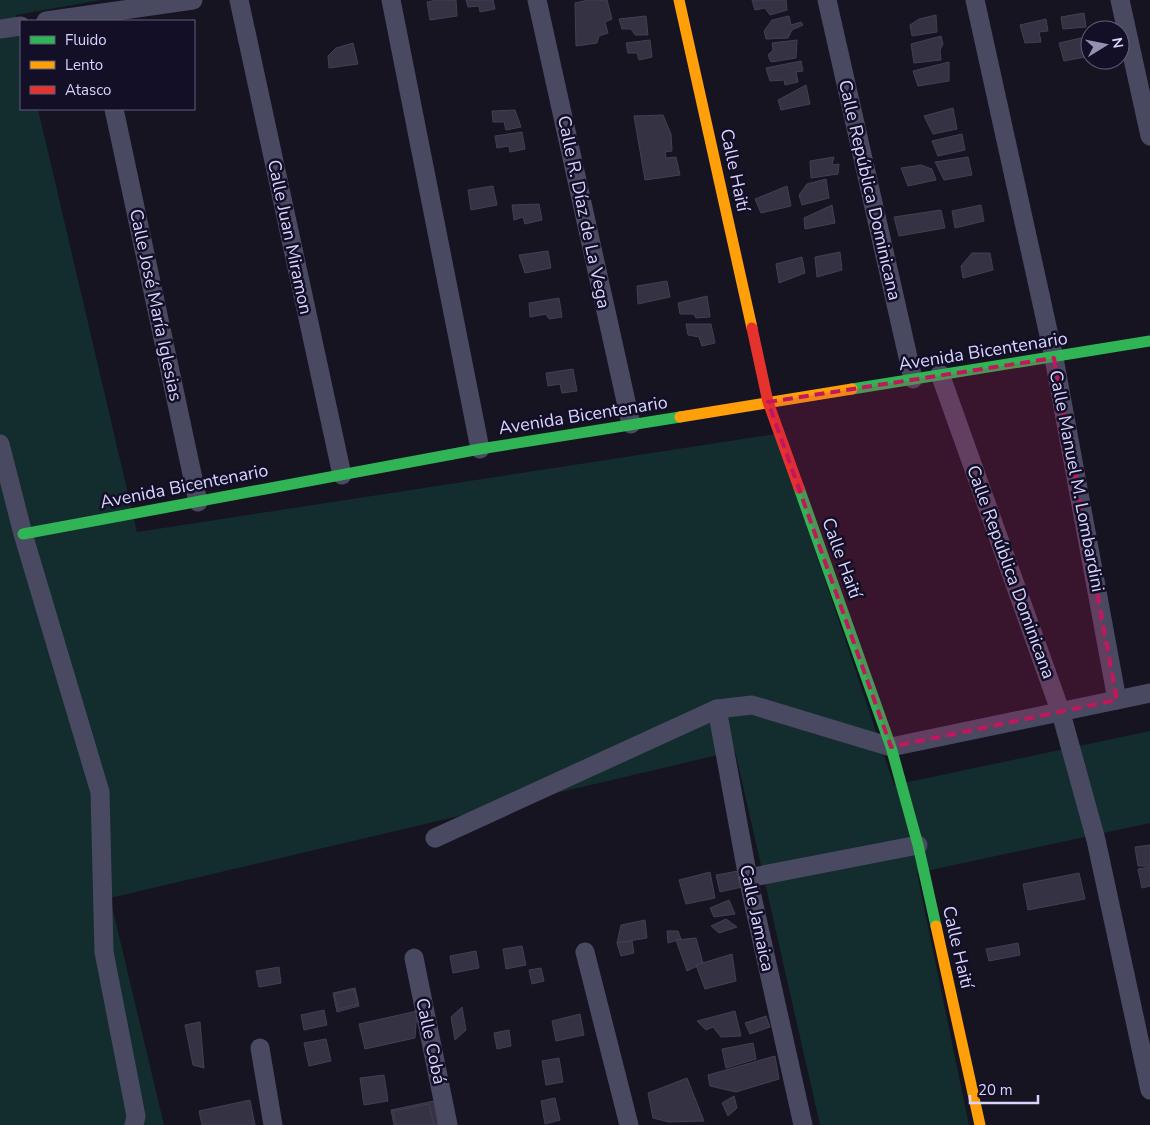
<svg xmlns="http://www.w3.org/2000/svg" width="1150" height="1125" viewBox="0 0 1150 1125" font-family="'Nunito Sans',sans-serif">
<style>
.green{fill:#132c2d}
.building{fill:#343243;stroke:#433f54}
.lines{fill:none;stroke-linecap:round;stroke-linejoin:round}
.street{stroke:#4a4962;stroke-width:19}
.fast{stroke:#30b455;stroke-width:11}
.slow{stroke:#ff9f0a;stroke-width:11}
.jam{stroke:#e5322d;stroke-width:11}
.marked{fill:#c2185b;fill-opacity:0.2;stroke:#c2185b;stroke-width:4;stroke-dasharray:10 6;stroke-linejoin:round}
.labels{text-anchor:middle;stroke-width:5;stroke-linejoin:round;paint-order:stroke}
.street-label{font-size:18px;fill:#d9d4ff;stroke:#130f26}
</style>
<rect width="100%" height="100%" fill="#161421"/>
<path class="green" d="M0,0H101L16,15L21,36V109H38L137,532L776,434L894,785L1150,731V823L917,873L969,1125H820L735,751L110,898L164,1125H0Z"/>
<g class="building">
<path d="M437,0H456L457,16L430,20L427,2Z"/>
<path d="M466,0H493L495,9L480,12L479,6L468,7Z"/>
<path d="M588,0H607L612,19L605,22L608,33L599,36L597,43L576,46L575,3Z"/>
<path d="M752,0H786L787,10L770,15L765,8L755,10Z"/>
<path d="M1084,13L1086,27L1063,29L1061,17Z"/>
<path d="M936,15L937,32L912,36L910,25L919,19Z"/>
<path d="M646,16L648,35H635L631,29H622L619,19Z"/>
<path d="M789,16L791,25L801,22L803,25L792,30L788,38L766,39L764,31L772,20Z"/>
<path d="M1046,19L1048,31L1039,32L1041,42L1025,43L1020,25Z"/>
<path d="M941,36L943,44L940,50L941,60L914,63L911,44Z"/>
<path d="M1090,36V56L1064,61L1059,43Z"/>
<path d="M650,40L652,57L639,60L637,53H628L626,43Z"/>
<path d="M797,40L796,58L771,62L768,55L773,50L772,43Z"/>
<path d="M353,43L358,64L329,68L328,56L336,48Z"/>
<path d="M801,61L803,71L796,72L798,82L785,85L784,80L770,81L766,68Z"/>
<path d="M949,62V81L918,86L913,71Z"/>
<path d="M806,85L810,104L781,110L778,100Z"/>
<path d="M953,108L957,129L933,134L924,116Z"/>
<path d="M515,110L521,127L506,130L504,122H493L492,111Z"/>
<path d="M663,115L671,134L672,151L665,152L666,158L676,157L680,175L645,180L634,116Z"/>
<path d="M522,132L525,149L510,152L509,146L497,148L495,136Z"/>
<path d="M962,134L965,150L938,156L932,141Z"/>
<path d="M834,157L832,165L839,164L838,174L811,178L810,161Z"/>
<path d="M968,157L972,175L944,180L935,162Z"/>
<path d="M921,165L932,169L936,180L908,186L901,168Z"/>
<path d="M826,179L829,198L802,205L799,195L807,184Z"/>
<path d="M493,186L497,205L471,210L468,190Z"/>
<path d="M787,186L791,206L761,213L755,199Z"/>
<path d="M539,204L542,220L525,224L523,217L514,220L512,205Z"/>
<path d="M832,205L835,223L805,229L804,218Z"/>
<path d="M981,205L984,221L955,228L952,211Z"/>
<path d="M941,210L945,228L899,236L894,217Z"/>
<path d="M548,251L551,268L525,273L519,255Z"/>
<path d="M840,252L842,270L817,277L815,257Z"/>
<path d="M972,253H990L993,270L963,278L961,266Z"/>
<path d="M802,257L805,273L779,283L776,264Z"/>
<path d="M667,281L670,297L638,304L637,286Z"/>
<path d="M707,296L710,317L696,318L694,314H680L678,303Z"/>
<path d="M559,298L562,317L549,319L546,314L530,317L529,303Z"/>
<path d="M686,324H711L715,343L702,346L699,337L688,335Z"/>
<path d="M573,369L577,391L562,393L560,384L548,386L546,373Z"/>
<path d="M1150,845V866H1138L1135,847Z"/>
<path d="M1150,867V886L1142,888L1138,869Z"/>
<path d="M738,871L742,887L720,892L716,875Z"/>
<path d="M710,872L715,898L686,904L679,880Z"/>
<path d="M1079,873L1085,899L1028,910L1023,884Z"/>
<path d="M729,900L735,914L714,917L710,908Z"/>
<path d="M726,919L737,927L719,933L711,926Z"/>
<path d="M645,920L647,938L617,943L621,925Z"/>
<path d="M667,931H678L681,939L668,943Z"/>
<path d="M696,938L703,963L687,971L676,940Z"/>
<path d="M632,941L634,953L621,956L617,943Z"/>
<path d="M1018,943L1020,955L989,961L986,949Z"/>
<path d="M522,946L526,965L506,969L503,949Z"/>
<path d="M476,951L479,968L453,973L450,956Z"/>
<path d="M732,954L736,981L705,989L696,965Z"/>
<path d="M279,967L281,983L259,987L256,971Z"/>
<path d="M541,968L544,981L532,984L529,970Z"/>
<path d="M355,988L359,1006L337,1012L333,993Z"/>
<path d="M354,989L358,1004L338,1009L334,994Z"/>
<path d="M462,1007L466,1030L455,1040L451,1017Z"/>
<path d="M324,1010L327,1025L304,1030L301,1015Z"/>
<path d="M417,1011L415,1038L365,1049L359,1024Z"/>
<path d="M735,1011L741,1036L721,1037L713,1027L706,1030L697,1021Z"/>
<path d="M580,1014L584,1035L556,1041L552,1021Z"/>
<path d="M766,1016L770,1027L750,1034L745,1023Z"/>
<path d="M200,1022L204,1068L193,1065L185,1025Z"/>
<path d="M509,1030L511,1046L497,1049L494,1033Z"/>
<path d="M326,1039L331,1061L309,1066L304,1043Z"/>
<path d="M753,1043L756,1059L726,1068L722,1049Z"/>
<path d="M775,1056L779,1079L736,1092L710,1086L708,1075Z"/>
<path d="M559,1058L563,1082L546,1085L542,1061Z"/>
<path d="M384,1075L388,1101L364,1105L360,1078Z"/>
<path d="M687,1078L704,1121L669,1122L653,1118L648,1093Z"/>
<path d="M734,1096L737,1108L728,1116L722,1103Z"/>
<path d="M555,1098L560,1120L545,1124L541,1101Z"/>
<path d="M250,1100L255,1125H202L199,1111Z"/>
<path d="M434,1101L438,1125H394L391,1110Z"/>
<path d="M429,1104L434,1125H396L393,1111Z"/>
</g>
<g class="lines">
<g class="street">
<path d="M239,0L342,475"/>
<path d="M391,0L480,449"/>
<path d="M537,0L631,424"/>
<path d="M827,0L913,379"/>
<path d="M975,0L1054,358L1117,700"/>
<path d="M1120,0L1150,136"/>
<path d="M46,21L193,0"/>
<path d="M0,29L21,26"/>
<path d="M114,109L198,502"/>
<path d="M940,374L1061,713L1096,840L1150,1090"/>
<path d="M0,444L23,534L100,792L104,952L136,1116L134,1125"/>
<path d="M717,709L748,878L803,1125"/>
<path d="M435,838L717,709L752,705L891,747L1150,693"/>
<path d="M748,878L918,845"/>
<path d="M585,952L629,1125"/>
<path d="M414,958L448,1125"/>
<path d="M260,1048L273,1125"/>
</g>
<g class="fast">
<path d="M852,389L1150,341"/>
<path d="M799,488L891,747L918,845L936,926"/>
<path d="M23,534L480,449L680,417"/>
</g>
<g class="slow">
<path d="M679,0L752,328"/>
<path d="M680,417L852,389"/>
<path d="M936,926L980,1125"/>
</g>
<path class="jam" d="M752,328L768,402L799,488"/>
</g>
<path class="marked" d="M1054,358L1117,700L891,747L768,402Z"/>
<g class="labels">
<g class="street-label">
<text transform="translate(735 170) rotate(78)" y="6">Calle Haití</text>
<text transform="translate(870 190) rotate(77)" y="6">Calle República Dominicana</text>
<text transform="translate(584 212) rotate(78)" y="6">Calle R. Díaz de La Vega</text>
<text transform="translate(290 237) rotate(78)" y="6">Calle Juan Miramon</text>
<text transform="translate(156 305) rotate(78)" y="6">Calle José María Iglesias</text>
<text transform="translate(983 351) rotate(-9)" y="6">Avenida Bicentenario</text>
<text transform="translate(583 415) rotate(-9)" y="6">Avenida Bicentenario</text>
<text transform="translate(1077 481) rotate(79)" y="6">Calle Manuel M. Lombardini</text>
<text transform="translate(184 486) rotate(-11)" y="6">Avenida Bicentenario</text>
<text transform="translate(842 558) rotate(70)" y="6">Calle Haití</text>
<text transform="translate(1011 572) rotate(70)" y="6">Calle República Dominicana</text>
<text transform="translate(757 918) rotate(78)" y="6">Calle Jamaica</text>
<text transform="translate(958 947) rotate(77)" y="6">Calle Haití</text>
<text transform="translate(431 1041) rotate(78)" y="6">Calle Cobá</text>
</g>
</g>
<rect x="20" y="20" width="175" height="90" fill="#130f26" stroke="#625e7d"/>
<rect x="30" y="36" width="25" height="8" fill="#30b455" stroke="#625e7d"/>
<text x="65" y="45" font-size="15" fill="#d9d4ff">Fluido</text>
<rect x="30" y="61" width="25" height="8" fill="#ff9f0a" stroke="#625e7d"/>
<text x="65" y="70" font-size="15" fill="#d9d4ff">Lento</text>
<rect x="30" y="86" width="25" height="8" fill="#e5322d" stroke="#625e7d"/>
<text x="65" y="95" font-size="15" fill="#d9d4ff">Atasco</text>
<g transform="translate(1105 45) rotate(80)"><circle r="24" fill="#130f26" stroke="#625e7d"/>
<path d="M0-4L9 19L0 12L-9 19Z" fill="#9591b1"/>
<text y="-8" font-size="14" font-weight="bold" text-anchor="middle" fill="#d9d4ff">N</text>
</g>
<path d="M970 1095v8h68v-8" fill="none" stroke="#d9d4ff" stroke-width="2.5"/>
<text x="978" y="1095" font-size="15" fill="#d9d4ff" stroke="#130f26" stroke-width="4" paint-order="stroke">20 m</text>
</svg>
